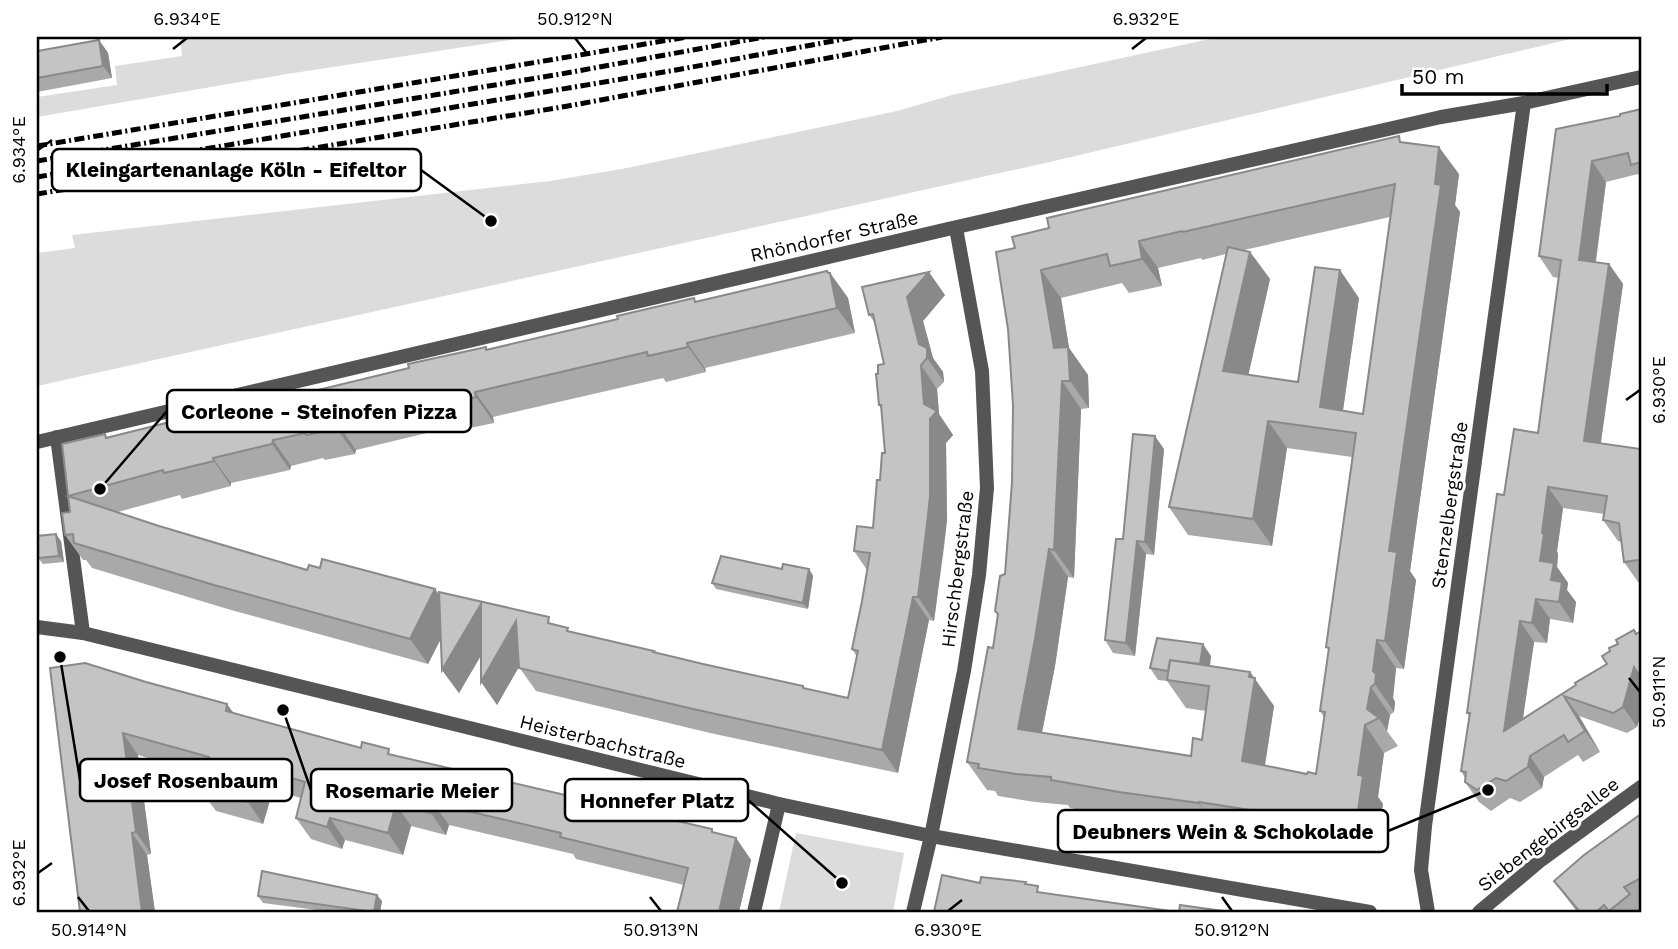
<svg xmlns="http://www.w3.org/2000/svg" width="1678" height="949" viewBox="0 0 1678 949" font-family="'Work Sans',sans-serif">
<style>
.green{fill:#dcdcdc}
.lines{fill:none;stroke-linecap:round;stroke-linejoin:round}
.minor{stroke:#555;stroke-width:14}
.tertiary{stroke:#555;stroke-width:14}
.rail{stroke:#000;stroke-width:5;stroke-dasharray:10 3.5 2 3.5;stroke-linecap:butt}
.wall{fill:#a9a9a9;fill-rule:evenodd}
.shaded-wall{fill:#898989}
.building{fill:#c4c4c4;stroke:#898989;stroke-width:2;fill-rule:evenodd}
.ticks{fill:none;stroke:#000;stroke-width:2.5}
.labels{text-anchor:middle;stroke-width:6;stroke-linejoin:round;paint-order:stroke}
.street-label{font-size:19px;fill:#000;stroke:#fff}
.leader{fill:none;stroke:#000;stroke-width:2.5}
.callout-dot{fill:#000;stroke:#fff;stroke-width:2.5}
.callout{fill:#fff;stroke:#000;stroke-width:2.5}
.callout-label{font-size:21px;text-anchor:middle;font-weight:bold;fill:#000}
.neatline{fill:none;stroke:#000;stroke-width:2.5}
.ticks-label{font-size:18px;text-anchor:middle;fill:#000}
</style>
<rect width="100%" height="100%" fill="#fff"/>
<g class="green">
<path d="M180,37H530L287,74L37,117V97L117,85L115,66L182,56Z"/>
<path d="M1219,37H1579L1050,162L37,386V253L75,248L72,235L550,181L627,168L897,111L952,95Z"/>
<path d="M796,833L904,853L893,912H779Z"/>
</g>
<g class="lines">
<g class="minor">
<path d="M57,437L83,633"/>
<path d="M37,627L83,633L779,804L931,836L1370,912"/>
<path d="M754,912L779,804"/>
<path d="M913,912L931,836L964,671L979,575L987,488L982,371L956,228"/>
<path d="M1428,912L1421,870L1425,826L1524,103"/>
<path d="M1479,912L1541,860L1641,787"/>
</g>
<path class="tertiary" d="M37,442L948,229L1441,117L1524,103L1641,77"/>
<g class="rail">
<path d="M37,146L687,37"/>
<path d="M37,161L561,74L764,37"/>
<path d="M37,177L676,70L855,37"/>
<path d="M37,194L568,106L942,37"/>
</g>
</g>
<g class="wall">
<path d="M99,40L108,53L112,78L37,92V51Z"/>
<path d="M1641,109V179L1638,174L1606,182L1596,262L1609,264L1623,284L1601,443L1641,449V582H1638L1624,562L1621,542L1618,541L1603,520L1604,514L1563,508L1557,551L1558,554L1557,567L1568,583L1567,590L1576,602L1573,623L1550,619L1547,643L1534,642L1523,719L1607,664L1636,633L1641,631V713L1637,727L1627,733L1579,716L1600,752L1583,762L1578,755L1544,777L1542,788L1520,802L1510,798L1491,811L1479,802L1465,782V778L1461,771L1469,716L1467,713L1504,495L1538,433L1559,278L1553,277L1539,256L1556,129L1620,116Z"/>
<path d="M1403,142L1459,174L1455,205L1460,212L1410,571L1416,580L1404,669L1396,668L1393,698L1395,702L1394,712L1390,715L1387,731L1398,746L1384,753L1378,797L1383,804L1376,845L1365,853L1218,830V831L1138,820L1070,808L1068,805L1035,802L998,796L995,791L987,790L967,762L993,648L998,615L995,611L1005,574L1012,482L1015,248ZM1390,217L1363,414L1343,410L1359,298L1298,382L1248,375L1270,279L1250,252L1244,250ZM1226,254L1169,507L1188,535L1272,546L1287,448L1352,457L1326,647L1329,650L1320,711L1324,717L1316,774H1307L1265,766L1274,706L1250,672L1210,666L1211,656L1150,668L1158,680L1167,681L1186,708L1206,711L1202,740L1191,756L1042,733L1055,666L1068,577L1074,578L1081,409L1089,408L1088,375L1069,348L1061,298L1122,283L1129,293L1162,286L1158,268L1201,258L1202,260Z"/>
<path d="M827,271L830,273L848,298L855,333L705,368L706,372L666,382L663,378L493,417L494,423L455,431L452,427L356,450L355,454L325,460L323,458L291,466L290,470L231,483V486L182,499L180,495L118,512L159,526L307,570L320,568L435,589L439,595L554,624L571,632L654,651L655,653L703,664L803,686L805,689L848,698L857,657L852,649L862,601L867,570L854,551L873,528L885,453L881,409L879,405L878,374L884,364L875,323L869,315L945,295L923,321L933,358L943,372L944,382L937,389L939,414L953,435L946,443L947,520L944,548L934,621L929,620L898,773L710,733L536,691L519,667L497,705L481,656L459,693L442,670L441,638L428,664L231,610L92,568L86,560H83L65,535L70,512L62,444L108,438L214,411L216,415L409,368L486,347L488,349Z"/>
<path d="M1164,449L1154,555L1146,554L1135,656L1113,653L1105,640L1123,539Z"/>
<path d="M61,541L64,562L43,564L38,558Z"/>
<path d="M782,569H809L813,576L808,609L716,589L712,583Z"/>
<path d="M50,668L233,713L361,748L393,755L736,838L751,860L739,912H677L684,885L576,859L573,854L449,825L446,835L411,826L403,855L345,840L342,849L311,839L296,818L301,798L273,790L263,824L216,811L200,789L205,774L138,755L151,854L147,855L155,912Z"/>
<path d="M1641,814V908H1640L1641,912H1577L1554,881Z"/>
<path d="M258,896L382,901L380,912H332L263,903Z"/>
</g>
<g class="shaded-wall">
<path d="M99,40L108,53L112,78L103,66Z"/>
<path d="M1439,147L1459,174L1455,205L1460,212L1410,571L1416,580L1404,669L1385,641L1389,551Z"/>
<path d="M1592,161L1606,182L1593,280L1579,260Z"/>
<path d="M1139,241L1158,268L1162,286L1142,259Z"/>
<path d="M1250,252L1270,279L1243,399L1223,371Z"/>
<path d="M1609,264L1623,284L1598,461L1584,441Z"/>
<path d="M1041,270L1061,298L1069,348L1088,375L1089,408L1070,381L1054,348Z"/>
<path d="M1340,270L1359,298L1340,431L1320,407Z"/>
<path d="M827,271L830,275V273L848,298L855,333L837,308Z"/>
<path d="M929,272L945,295L923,321L933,358L943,372L944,382L927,358L919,344L907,297Z"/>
<path d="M687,343L705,368L706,372L688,347Z"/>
<path d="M921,365L937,389L939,414L953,435L946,443L947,520L934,621L918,597L924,404Z"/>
<path d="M1062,381L1081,409L1074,578L1054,550Z"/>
<path d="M475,392L493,417L494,423L476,397Z"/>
<path d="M1268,421L1287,448L1272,546L1253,519Z"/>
<path d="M338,424L356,450L355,454L337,429Z"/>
<path d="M1155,436L1164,449L1154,555L1145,542Z"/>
<path d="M273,440L291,466L290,470L272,444Z"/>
<path d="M213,458L231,483V486L214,461Z"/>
<path d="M1548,487L1563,508L1557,551L1558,554L1557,567L1568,583L1567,590L1576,602L1573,623L1559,602L1540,561L1542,533Z"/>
<path d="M56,534L61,541L64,562L59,556Z"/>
<path d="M1137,541L1146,554L1135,656L1126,643Z"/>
<path d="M1049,549L1068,577L1055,666L1037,757L1018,729Z"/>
<path d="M809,569L813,576L808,609L803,603Z"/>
<path d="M435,589L453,615L428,664L410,639Z"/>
<path d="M913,597L929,620L898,773L882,750Z"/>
<path d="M1536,599L1550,619L1547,643L1532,623Z"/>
<path d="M481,604L497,627L459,693L442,670Z"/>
<path d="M516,621L532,644L497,705L481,682Z"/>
<path d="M1520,621L1534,642L1518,751L1504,731Z"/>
<path d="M1377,640L1396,668L1393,698L1395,702L1394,712L1375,684L1373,671Z"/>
<path d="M1203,644L1211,656L1207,687L1199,675Z"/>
<path d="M1634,667L1641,676V713L1637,727L1623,707Z"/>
<path d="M1250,672L1274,706L1261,789L1242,761Z"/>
<path d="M1371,687L1390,715L1387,731L1379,718L1367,709Z"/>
<path d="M1564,696L1579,716L1600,752L1585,731Z"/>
<path d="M227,704L243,726L226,711Z"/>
<path d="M1365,725L1384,753L1378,797L1383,804L1376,845L1357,818L1358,775Z"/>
<path d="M123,733L138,755L151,854L136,832Z"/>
<path d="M1530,756L1544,777L1542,788L1528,767Z"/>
<path d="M258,768L273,790L263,824L248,802Z"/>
<path d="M1199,802L1218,830V831L1199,803Z"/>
<path d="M433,803L449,825L446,835L431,813Z"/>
<path d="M396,804L411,826L403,855L388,833Z"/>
<path d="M330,818L345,840L342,849L327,827Z"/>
<path d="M132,833L147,855L155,912H142Z"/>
<path d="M736,838L751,860L739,912H719Z"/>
<path d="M377,895L382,901L380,912H374Z"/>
</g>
<g class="building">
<path d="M99,40L103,66L37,78V51Z"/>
<path d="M1641,109V162L1631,165L1628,153L1592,161L1579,260L1609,264L1584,441L1641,449V562L1638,560L1624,562L1619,523L1603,520L1607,496L1548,487L1542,533L1544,534L1540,561L1554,563L1551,580L1562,582L1559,602L1536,599L1532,623L1520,621L1504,731L1576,685L1575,683L1607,664L1602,656L1610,651L1609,648L1618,644L1616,640L1634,630L1636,634L1641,631V678L1634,667L1623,707L1613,713L1564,696L1585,731L1568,742L1564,735L1530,756L1528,767L1506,781L1496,778L1477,790L1465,782L1466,772L1461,771L1470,713H1467L1497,494L1504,495L1514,429L1538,433L1561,260L1539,256L1556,129L1620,116V114Z"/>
<path d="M1399,136L1400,142L1439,147L1435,184L1441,185L1389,551L1397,552L1385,641L1377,640L1373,671L1376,674L1375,684L1371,687L1367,709L1379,718L1365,725L1358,775L1363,776L1357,818L1346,825L1199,802V803L1119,792L1051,780V777L1016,774L978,768L979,764L967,762L988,647L993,648L998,614L995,611L1000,576L1005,574L1012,482L1013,405L1008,329L996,252L1015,248L1012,237L1049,228L1047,218ZM1395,184L1363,414L1320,407L1340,270L1315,267L1298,382L1223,371L1250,252L1228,247L1169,507L1253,519L1268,421L1356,433L1326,647L1329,648L1320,711L1325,712L1316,774L1308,772L1307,774L1242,761L1255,678L1249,677L1250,672L1170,660L1167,680L1209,686L1202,740L1193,738L1191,756L1018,729L1035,639L1049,549L1054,550L1062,381H1070L1068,347L1054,348L1041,270L1107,254L1110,266L1142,259L1139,241L1182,231L1183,232Z"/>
<path d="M827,271L828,273H830L837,308L687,343L688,347L648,356L647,352L475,392L476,397L437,406L436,401L338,424L337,429L307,435L305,433L273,440L272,444L213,458L214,461L164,473L163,470L68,496L159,526L307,570L309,565L320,568L322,559L435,589L410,639L214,585L74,543L73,534L65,535L62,513L70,512L62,444L105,434L106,438L214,411L215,415L409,368L408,364L486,347V350L618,319L617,316L694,298L695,302Z"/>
<path d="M929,272L907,297L919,344L927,348V358L921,365L924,404L937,411L930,419V496L927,524L918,597H913L882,750L693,709L519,668L516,621L481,682V604L442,670L439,592L549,617L548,623L568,628L567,631L654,651L653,652L703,664L803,686V688L848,698L858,651L852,649L862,601L870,553L854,551L857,526L873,528L877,480H880L882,453H885L881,405H879L876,374H878V365L884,364L873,314L869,315L862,287Z"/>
<path d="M1133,434L1155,436L1145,542L1137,541L1126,643L1105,640L1116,539H1123Z"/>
<path d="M56,534L59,556L38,558L37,536Z"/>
<path d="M721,556L782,569L783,564L809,569L803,603L712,583Z"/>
<path d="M1157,638L1203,644L1200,664L1170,660L1168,671L1150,668Z"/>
<path d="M85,663L146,682L227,704L226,711L361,748L362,742L389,749L388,754L712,829V832L736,838L719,912H677L688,868L560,837L561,833L433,803L431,813L396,804L388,833L330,818L327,827L296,818L305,782L258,768L248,802L200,789L209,757L123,733L136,832L132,833L142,912H80L50,668Z"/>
<path d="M1641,814V878L1624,887L1630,894L1609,911L1604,905L1596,912H1580L1554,881L1584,855Z"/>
<path d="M262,871L377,895L374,912L258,896Z"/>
<path d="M942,875L980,883L981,877L1026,882L1025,884L1038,886L1037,892L1177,912H934Z"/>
<path d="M1180,905L1230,912H1179Z"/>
</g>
<path class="ticks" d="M575,38L586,52M173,49L187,38M1132,49L1146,38M38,150L52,140M1626,400L1640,390M1629,678L1640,692M38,873L52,863M78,897L89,911M650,897L661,911M1222,897L1232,911M948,911L962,900"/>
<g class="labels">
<g class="street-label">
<text transform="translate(834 236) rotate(-13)" y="7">Rhöndorfer Straße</text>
<text transform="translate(1449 505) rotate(-82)" y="7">Stenzelbergstraße</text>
<text transform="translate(957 569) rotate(-83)" y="7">Hirschbergstraße</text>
<text transform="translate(603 741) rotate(14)" y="7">Heisterbachstraße</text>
<text transform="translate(1548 834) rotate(-38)" y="7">Siebengebirgsallee</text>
</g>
</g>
<path class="leader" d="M491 221L421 170M100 489L167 411M60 657L80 780M283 710L311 790M842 883L748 800M1488 790L1388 831"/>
<g class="callout-dot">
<circle cx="491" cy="221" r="7"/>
<circle cx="100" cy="489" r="7"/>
<circle cx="60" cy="657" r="7"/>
<circle cx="283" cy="710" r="7"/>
<circle cx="842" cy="883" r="7"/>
<circle cx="1488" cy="790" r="7"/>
</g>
<g class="callout">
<rect x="52" y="149" width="369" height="42" rx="7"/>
<rect x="167" y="390" width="304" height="42" rx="7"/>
<rect x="80" y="759" width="212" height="42" rx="7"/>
<rect x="311" y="769" width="201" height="42" rx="7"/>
<rect x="565" y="779" width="183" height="42" rx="7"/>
<rect x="1058" y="810" width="330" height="42" rx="7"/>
</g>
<g class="callout-label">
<text x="236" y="177">Kleingartenanlage Köln - Eifeltor</text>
<text x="319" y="419">Corleone - Steinofen Pizza</text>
<text x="186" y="788">Josef Rosenbaum</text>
<text x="412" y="798">Rosemarie Meier</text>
<text x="657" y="808">Honnefer Platz</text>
<text x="1223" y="839">Deubners Wein &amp; Schokolade</text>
</g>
<rect width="1678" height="949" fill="none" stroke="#ffffff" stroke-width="77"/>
<path d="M1402 84v10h205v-10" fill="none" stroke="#000000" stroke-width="3.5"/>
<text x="1412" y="84" font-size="21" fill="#000000" stroke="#ffffff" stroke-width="5" paint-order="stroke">50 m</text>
<rect x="38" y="38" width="1602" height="873" class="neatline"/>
<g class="ticks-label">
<text x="187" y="25">6.934°E</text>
<text x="575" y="25">50.912°N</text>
<text x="1146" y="25">6.932°E</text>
<text transform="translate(19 150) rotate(-90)" y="6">6.934°E</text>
<text transform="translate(1659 390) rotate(-90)" y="6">6.930°E</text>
<text transform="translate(1659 692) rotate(-90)" y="6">50.911°N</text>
<text transform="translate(19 873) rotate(-90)" y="6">6.932°E</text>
<text x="89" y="936">50.914°N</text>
<text x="661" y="936">50.913°N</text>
<text x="948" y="936">6.930°E</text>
<text x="1232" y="936">50.912°N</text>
</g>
</svg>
